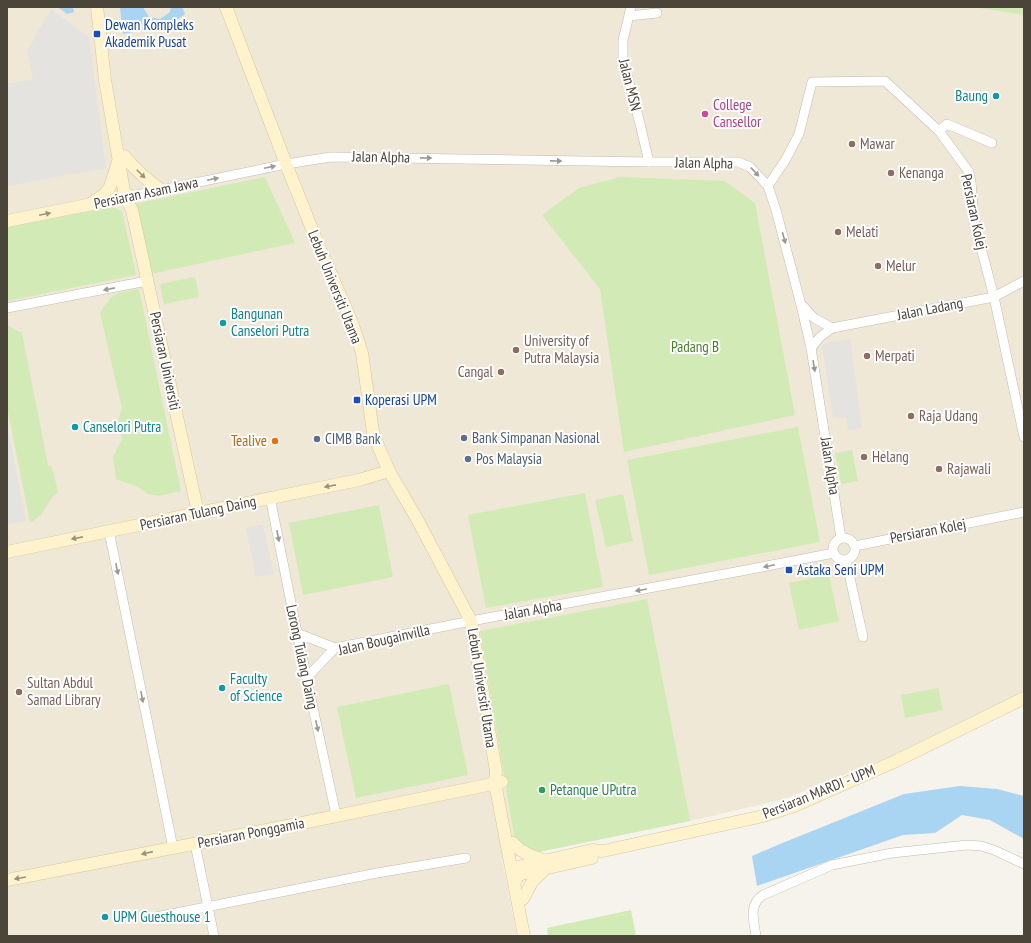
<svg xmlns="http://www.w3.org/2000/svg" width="1031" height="943" viewBox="0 0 1031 943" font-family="'PT Sans Narrow',sans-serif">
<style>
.education{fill:#efe8d6}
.green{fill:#d2eab5}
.parking{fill:#e5e3e0}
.water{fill:#a9d4f2}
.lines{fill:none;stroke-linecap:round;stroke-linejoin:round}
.street-casing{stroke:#c2bbae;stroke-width:10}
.secondary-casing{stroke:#d6c79b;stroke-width:13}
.street{stroke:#fff;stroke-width:9}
.secondary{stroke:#fff3cd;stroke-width:12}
.oneway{fill:#9c9892}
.oneway2{fill:#9c937c}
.transit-dot{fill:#1a4fb4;stroke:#fff;stroke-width:1.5}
.culture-dot{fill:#0f9aa8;stroke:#fff;stroke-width:1.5}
.hotel-dot{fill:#d1479c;stroke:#fff;stroke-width:1.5}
.education-dot{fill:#8d6e63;stroke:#fff;stroke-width:1.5}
.service-dot{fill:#5c6f8a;stroke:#fff;stroke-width:1.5}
.food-dot{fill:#e8710a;stroke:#fff;stroke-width:1.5}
.leisure-dot{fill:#2e9e5b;stroke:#fff;stroke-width:1.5}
.labels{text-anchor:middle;stroke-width:4;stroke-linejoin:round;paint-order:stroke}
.transit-label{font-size:15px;fill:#164399;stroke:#fff;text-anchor:start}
.street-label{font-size:15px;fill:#4b4439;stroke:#fff}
.culture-label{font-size:15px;fill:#0d838f;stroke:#fff;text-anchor:start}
.hotel-label{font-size:15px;fill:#b23c85;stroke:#fff;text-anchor:start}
.education-label{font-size:15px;fill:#785e54;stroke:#fff;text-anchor:start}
.park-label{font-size:15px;fill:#4a7f2a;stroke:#fff}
.service-label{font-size:15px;fill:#4e5e75;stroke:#fff;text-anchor:start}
.food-label{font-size:15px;fill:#c56008;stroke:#fff;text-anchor:end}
.leisure-label{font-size:15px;fill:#27864d;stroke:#fff;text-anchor:start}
</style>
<rect width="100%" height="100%" fill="#f6f3ec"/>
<path class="education" d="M7,7H1024V693L901,752L784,799L690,821L502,859L517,936H7Z"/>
<g class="green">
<path d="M973,7H1024V15Z"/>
<path d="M265,177L295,243L150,274L135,204Z"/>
<path d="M620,177L725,181L755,203L795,415L624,452L600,289L542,215L579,188Z"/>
<path d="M113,207L122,211L136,275L7,301V227Z"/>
<path d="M195,277L199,297L164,304L160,284Z"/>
<path d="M139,289L181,491L159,496L148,494L138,487L116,479L113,457L122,439L118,421L122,408L100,313C113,292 115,293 139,289Z"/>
<path d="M7,325L22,333L48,465L52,467L58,492C45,501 46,517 30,522L7,407Z"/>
<path d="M798,427L820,542L649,575L627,460Z"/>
<path d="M852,450L858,481L841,484L835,453Z"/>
<path d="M585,493L603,587L486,608L468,515Z"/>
<path d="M623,494L633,541L606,547L595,500Z"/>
<path d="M379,505L393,577L303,595L289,523Z"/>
<path d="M829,575L839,621L799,630L789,583Z"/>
<path d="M647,599L690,821L539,852L515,841L480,631Z"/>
<path d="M449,684L468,775L356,798L337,707Z"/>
<path d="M938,688L943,710L905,718L901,695Z"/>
<path d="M631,910L636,936H548L547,928Z"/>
</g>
<g class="parking">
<path d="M51,9L89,37L106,168L7,186V84L33,79L27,51Z"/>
<path d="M850,339L862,428L848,430L846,418L833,417L822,346L828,342Z"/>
<path d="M7,424L26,521L7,524Z"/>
<path d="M263,524L274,574L256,577L246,528Z"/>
</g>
<g class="water">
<path d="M58,7H73L74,12L67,14Z"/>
<path d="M120,7H143L149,17L160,19L170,12L171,7H182L185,14L171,24L123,34Z"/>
<path d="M960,786L997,789L1024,796V839L990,820L962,815L935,833L903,835L757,886L752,856L780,844L904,794Z"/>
</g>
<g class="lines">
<defs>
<g id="street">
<path d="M631,7L623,40V59L640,124L649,162"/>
<path d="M629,16L657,13"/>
<path d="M939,131L947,124L992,143"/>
<path d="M768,186L786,159L799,134L812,82L885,81L939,131L969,172L971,182L974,221L994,297L1024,437"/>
<path d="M132,196L286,164L331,157L649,162H738L750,167L768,186L776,210L801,305L811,348L841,538"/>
<path d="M803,306L814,318L832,328"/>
<path d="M7,308L147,281"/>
<path d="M811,348L820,337L832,328L994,297L1024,281"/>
<path d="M270,497L297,633L336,815"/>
<path d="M109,531L173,848"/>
<circle cx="844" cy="549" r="11"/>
<path d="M855,546L1024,512"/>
<path d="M846,560L863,637"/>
<path d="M297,633L335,648"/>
<path d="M307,677L335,648L471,621L741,571L834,553"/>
<path d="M195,844L214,936"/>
<path d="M146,919L377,873L466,858"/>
<path d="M756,936C754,921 748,905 763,895L832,865L892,853L967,845L981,846L994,850L1024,864"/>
</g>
<g id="secondary">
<path d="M97,7L105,80L125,197L132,210L198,513"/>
<path d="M226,7L286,164L318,244L353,325L362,353L373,432L379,448L389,471L417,519L471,621L496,771L495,783L524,936"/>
<path d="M124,156C135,169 146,180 161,190"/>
<path d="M93,202L105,194L110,187L118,162"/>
<path d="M7,221L132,196"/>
<path d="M7,552L359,480L389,471"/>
<path d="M513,843C521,853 533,857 544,860"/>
<path d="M522,874L592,858"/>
<path d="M7,880L307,822L502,782"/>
<path d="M516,881L515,873L517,867L592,850L603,851L763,816L794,806L896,761L1024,698"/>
<path d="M523,899L532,882L545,869"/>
</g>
</defs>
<use href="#street" class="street-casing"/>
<use href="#secondary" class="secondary-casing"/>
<use href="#street" class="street"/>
<use href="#secondary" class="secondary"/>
</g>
<defs><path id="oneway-solid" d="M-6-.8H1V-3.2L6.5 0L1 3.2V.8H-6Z"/></defs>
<g class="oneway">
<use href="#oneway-solid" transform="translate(426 158) rotate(1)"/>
<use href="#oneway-solid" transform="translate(556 161) rotate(1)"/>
<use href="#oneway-solid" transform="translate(270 167) rotate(-12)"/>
<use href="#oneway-solid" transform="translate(755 172) rotate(47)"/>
<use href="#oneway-solid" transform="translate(213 179) rotate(-12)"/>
<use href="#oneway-solid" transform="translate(784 238) rotate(75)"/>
<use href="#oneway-solid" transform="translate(109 289) rotate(169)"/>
<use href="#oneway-solid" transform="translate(814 366) rotate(80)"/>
<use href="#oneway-solid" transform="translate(278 536) rotate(79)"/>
<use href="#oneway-solid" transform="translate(769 566) rotate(168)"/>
<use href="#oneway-solid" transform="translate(117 569) rotate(78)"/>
<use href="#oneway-solid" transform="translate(641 590) rotate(170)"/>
<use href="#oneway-solid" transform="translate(142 697) rotate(79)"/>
<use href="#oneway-solid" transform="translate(317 726) rotate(78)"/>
</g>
<g class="oneway2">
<use href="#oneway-solid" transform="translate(141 174) rotate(45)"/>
<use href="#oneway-solid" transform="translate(45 214) rotate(-12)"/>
<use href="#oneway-solid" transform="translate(330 486) rotate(169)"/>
<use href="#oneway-solid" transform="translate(77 538) rotate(169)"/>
<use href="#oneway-solid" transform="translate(147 853) rotate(167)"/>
<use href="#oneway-solid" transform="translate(20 878) rotate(170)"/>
</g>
<g class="transit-dot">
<rect x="93" y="30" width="8" height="8" rx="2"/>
<rect x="353" y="396" width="8" height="8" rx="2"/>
<rect x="785" y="566" width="8" height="8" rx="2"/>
</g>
<g class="culture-dot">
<circle cx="996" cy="96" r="4"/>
<circle cx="223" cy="323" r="4"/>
<circle cx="75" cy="427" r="4"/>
<circle cx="222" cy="688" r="4"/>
<circle cx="105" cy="917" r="4"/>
</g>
<circle class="hotel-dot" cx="705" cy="114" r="4"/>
<g class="education-dot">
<circle cx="852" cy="144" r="4"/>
<circle cx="891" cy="173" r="4"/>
<circle cx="838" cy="232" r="4"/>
<circle cx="878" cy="266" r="4"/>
<circle cx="516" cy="350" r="4"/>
<circle cx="867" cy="356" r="4"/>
<circle cx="501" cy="372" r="4"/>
<circle cx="911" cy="416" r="4"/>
<circle cx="864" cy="457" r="4"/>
<circle cx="939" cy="469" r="4"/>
<circle cx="19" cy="692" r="4"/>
</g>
<g class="service-dot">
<circle cx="464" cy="438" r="4"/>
<circle cx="317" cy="439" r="4"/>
<circle cx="468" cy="459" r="4"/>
</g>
<circle class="food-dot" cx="275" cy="441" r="4"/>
<circle class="leisure-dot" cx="542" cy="790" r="4"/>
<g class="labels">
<g class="transit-label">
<text x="105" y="30">Dewan Kompleks<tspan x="105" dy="17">Akademik Pusat</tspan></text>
<text x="365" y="405">Koperasi UPM</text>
<text x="797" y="575">Astaka Seni UPM</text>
</g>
<g class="street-label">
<text transform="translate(630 85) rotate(76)" y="5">Jalan MSN</text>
<text transform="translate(381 157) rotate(1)" y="5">Jalan Alpha</text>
<text transform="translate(704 163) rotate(1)" y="5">Jalan Alpha</text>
<text transform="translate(146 193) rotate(-12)" y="5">Persiaran Asam Jawa</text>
<text transform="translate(974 212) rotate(78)" y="5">Persiaran Kolej</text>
<text transform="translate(335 287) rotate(68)" y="5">Lebuh Universiti Utama</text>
<text transform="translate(930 309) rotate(-11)" y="5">Jalan Ladang</text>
<text transform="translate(165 361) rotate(78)" y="5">Persiaran Universiti</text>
<text transform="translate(830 466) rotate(81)" y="5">Jalan Alpha</text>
<text transform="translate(198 513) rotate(-12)" y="5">Persiaran Tulang Daing</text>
<text transform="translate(928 531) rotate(-11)" y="5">Persiaran Kolej</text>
<text transform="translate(533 610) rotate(-10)" y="5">Jalan Alpha</text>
<text transform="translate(384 640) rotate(-13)" y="5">Jalan Bougainvilla</text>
<text transform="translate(302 657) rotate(78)" y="5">Lorong Tulang Daing</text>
<text transform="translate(482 688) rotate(81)" y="5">Lebuh Universiti Utama</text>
<text transform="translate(819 792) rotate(-22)" y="5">Persiaran MARDI - UPM</text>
<text transform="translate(251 833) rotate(-11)" y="5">Persiaran Ponggamia</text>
</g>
<g class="culture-label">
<text x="988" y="101" text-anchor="end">Baung</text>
<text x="231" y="319">Bangunan<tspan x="231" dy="17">Canselori Putra</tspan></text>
<text x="83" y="432">Canselori Putra</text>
<text x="230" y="684">Faculty<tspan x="230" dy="17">of Science</tspan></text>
<text x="113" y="922">UPM Guesthouse 1</text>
</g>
<g class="hotel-label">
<text x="713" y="110">College<tspan x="713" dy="17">Cansellor</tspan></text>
</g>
<g class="education-label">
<text x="860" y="149">Mawar</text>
<text x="899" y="178">Kenanga</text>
<text x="846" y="237">Melati</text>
<text x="886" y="271">Melur</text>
<text x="524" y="346">University of<tspan x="524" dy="17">Putra Malaysia</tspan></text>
<text x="875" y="361">Merpati</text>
<text x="493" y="377" text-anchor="end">Cangal</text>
<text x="919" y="421">Raja Udang</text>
<text x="872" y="462">Helang</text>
<text x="947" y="474">Rajawali</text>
<text x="27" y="688">Sultan Abdul<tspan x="27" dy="17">Samad Library</tspan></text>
</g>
<g class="park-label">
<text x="695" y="352">Padang B</text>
</g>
<g class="service-label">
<text x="472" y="443">Bank Simpanan Nasional</text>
<text x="325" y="444">CIMB Bank</text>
<text x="476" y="464">Pos Malaysia</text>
</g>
<g class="food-label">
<text x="267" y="446">Tealive</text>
</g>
<g class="leisure-label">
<text x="550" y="795">Petanque UPutra</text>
</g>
</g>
<rect width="1031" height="943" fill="none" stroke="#4b4439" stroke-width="16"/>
</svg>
